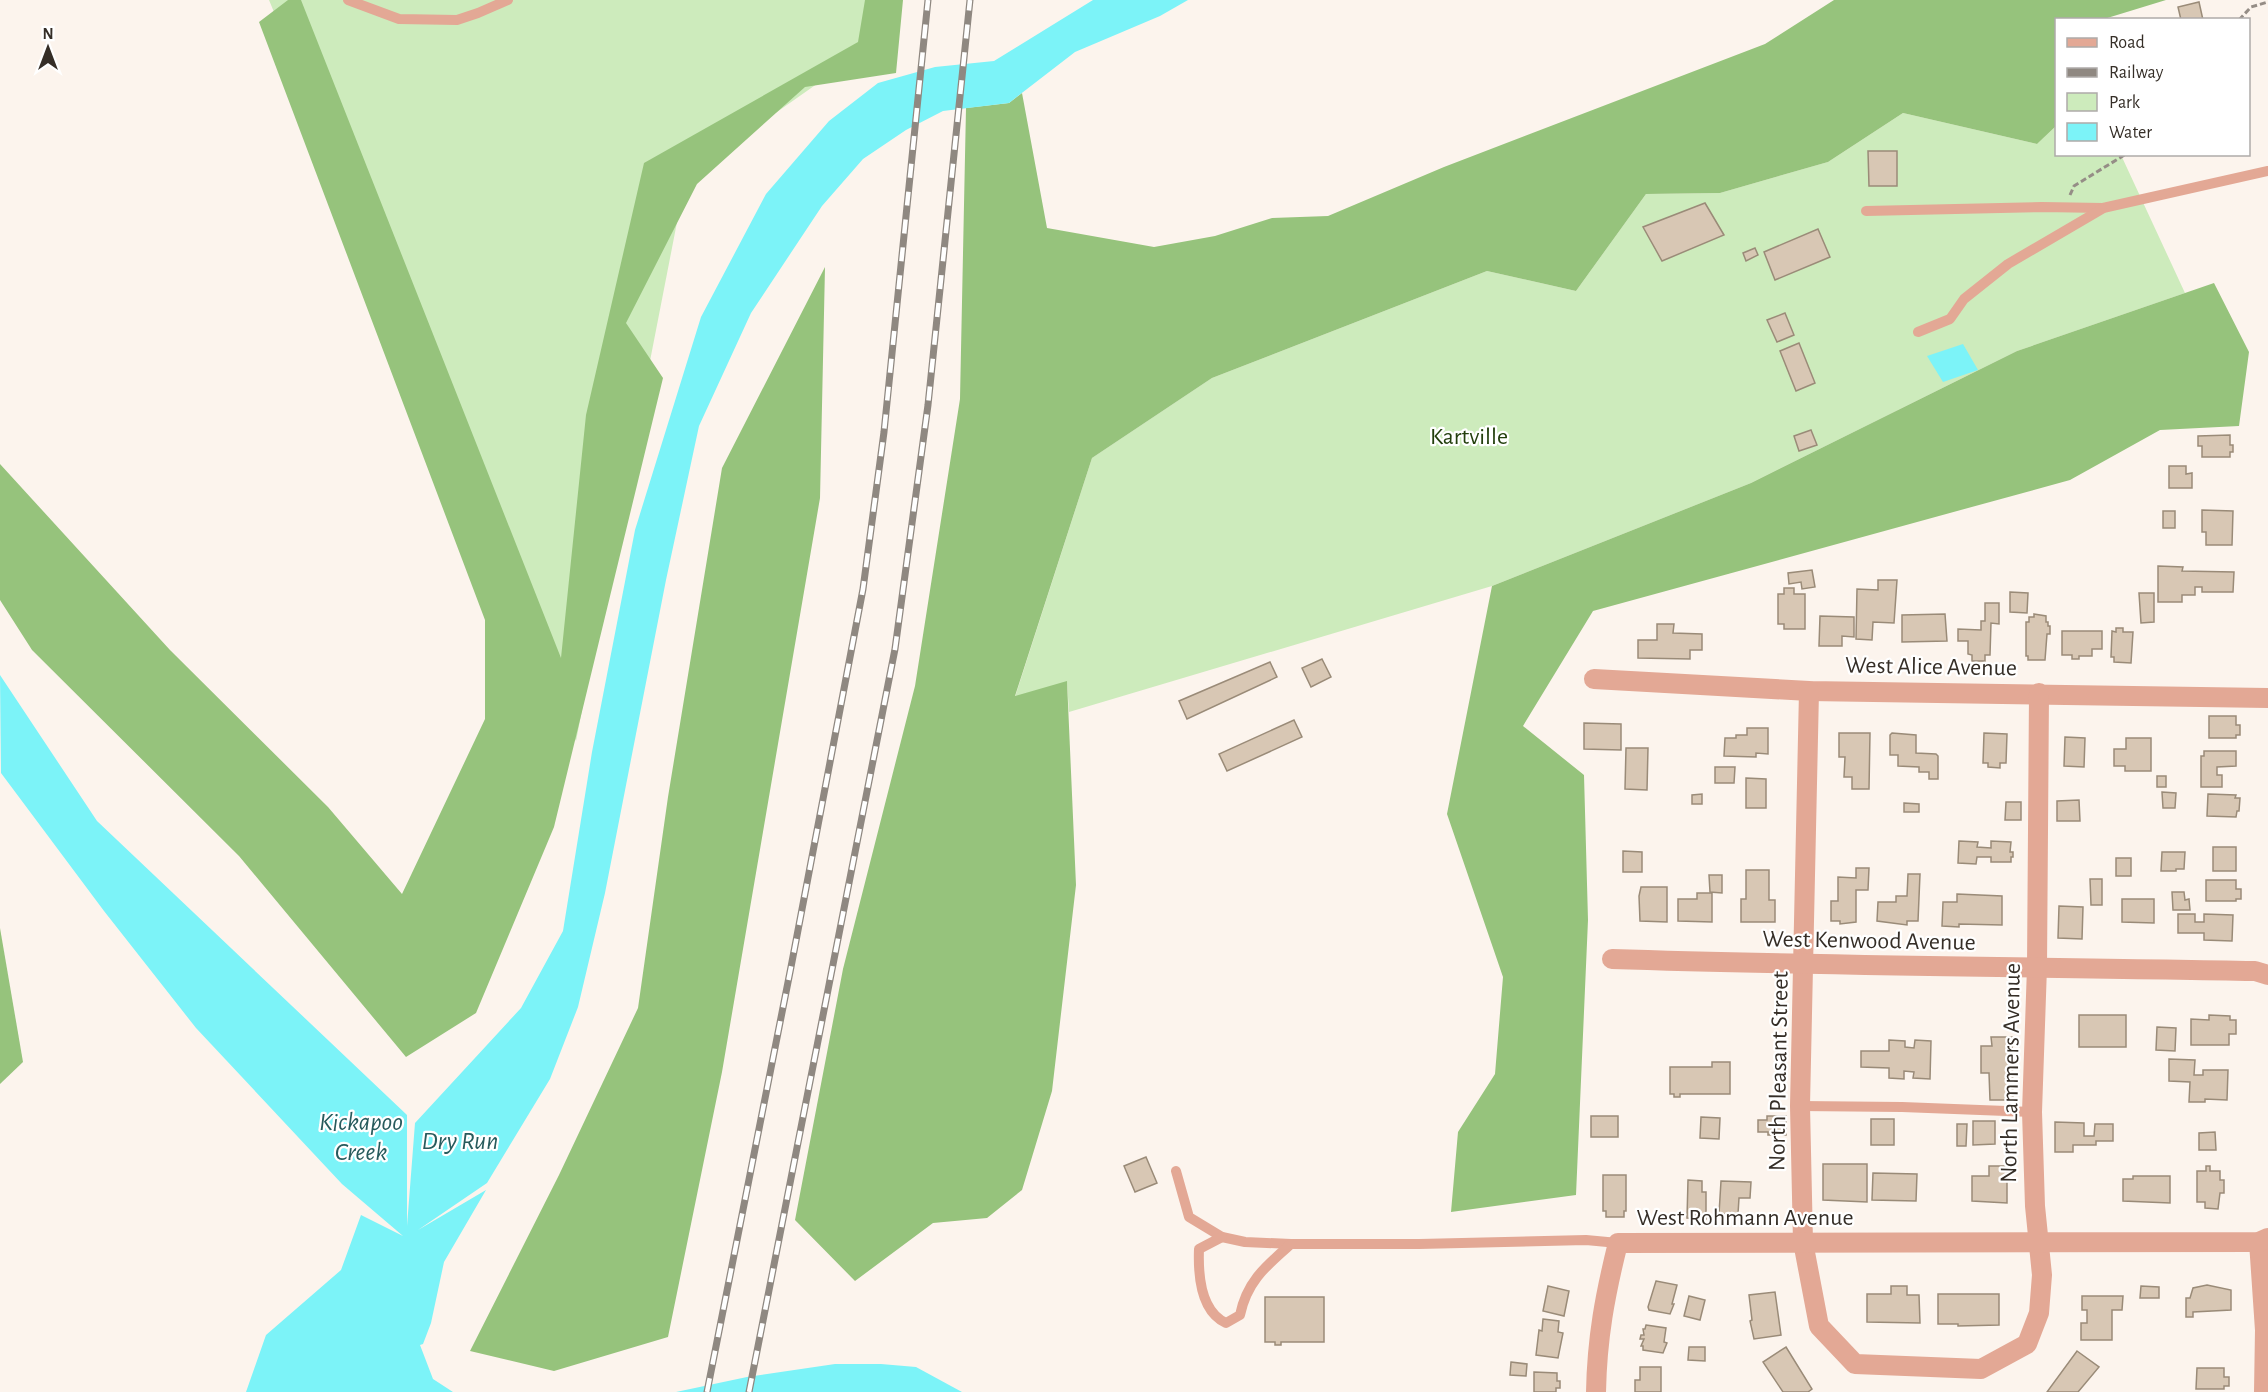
<svg xmlns="http://www.w3.org/2000/svg" width="2268" height="1392" viewBox="0 0 2268 1392" font-family="'Alegreya Sans',sans-serif">
<style>
.green{fill:#cdebbc}
.forest{fill:#96c37c}
.water{fill:#7cf3f8}
.building{fill:#d8c7b4;stroke:#9a8b78;stroke-width:1.5}
.lines{fill:none;stroke-linecap:round;stroke-linejoin:round}
.path{stroke:#958d86;stroke-width:3;stroke-dasharray:6 3;stroke-linecap:butt}
.lane{stroke:#e3a895;stroke-width:10}
.street{stroke:#e3a895;stroke-width:20}
.rail-casing{stroke:#8f8881;stroke-width:7}
.rail{stroke:#fff;stroke-width:4.5;stroke-dasharray:14;stroke-linecap:butt}
.labels{text-anchor:middle;stroke-width:4.5;stroke-linejoin:round;paint-order:stroke}
.park-label{font-size:24px;fill:#233f0d;stroke:#fff}
.street-label{font-size:24px;fill:#352e27;stroke:#fff}
.water-label{font-size:26px;font-style:italic;fill:#275b5d;stroke:#fff}
</style>
<rect width="100%" height="100%" fill="#fcf4ed"/>
<g class="green">
<path d="M269,0H901L898,27L686,176L576,741Z"/>
<path d="M1903,113L2037,144L2056,126V154L2121,155L2185,293L2017,351L1751,483L1492,586L1069,712L1067,682L1015,697L1092,458L1212,378L1487,271L1576,291L1646,194L1720,193L1828,162Z"/>
</g>
<g class="forest">
<path d="M288,0H301L561,658L586,415L644,163L858,42L865,0H903L896,73L805,87L697,184L626,323L663,378L554,827L476,1013L406,1057L239,856L32,650L0,600V464L170,650L328,807L402,894L485,719V620L259,22Z"/>
<path d="M1834,0H2166L2104,19L2056,20V126L2037,144L1903,113L1828,162L1720,193L1646,194L1576,291L1487,271L1212,378L1092,458L1015,696L1067,681L1076,885L1052,1091L1022,1190L987,1218L933,1223L855,1281L795,1220L843,969L915,686L960,399L966,108L1009,103L1022,93L1047,228L1154,247L1215,236L1272,218L1328,216L1444,167L1765,44Z"/>
<path d="M825,267L820,498L722,1072L668,1337L554,1371L470,1351L559,1175L638,1008L668,797L722,468Z"/>
<path d="M2214,283L2249,352L2239,426L2160,430L2070,480L1593,611L1523,726L1584,775L1588,920L1576,1195L1451,1212L1458,1132L1495,1074L1503,977L1447,814L1492,586L1751,483L2017,351Z"/>
<path d="M0,928L23,1062L0,1084Z"/>
</g>
<g class="water">
<path d="M1093,0H1188L1160,16L1075,52L1009,103L943,111L906,130L863,159L822,206L751,313L699,426L666,580L605,893L578,1007L550,1079L487,1183L418,1230L486,1190L444,1262L431,1323L423,1344L420,1345L433,1379L453,1392H246L266,1335L341,1270L361,1215L403,1236L342,1184L196,1028L104,911L1,773L0,675L97,821L407,1115V1226L415,1123L521,1008L563,931L592,752L635,530L701,317L766,194L829,121L878,83L935,67L994,61Z"/>
<path d="M1963,344L1978,370L1943,382L1927,356Z"/>
<path d="M835,1364H881L916,1367L962,1392H676L747,1377Z"/>
</g>
<g class="building">
<path d="M2199,2L2203,20H2181L2178,7Z"/>
<path d="M1868,151H1897V186H1869Z"/>
<path d="M1705,203L1724,235L1662,261L1643,227Z"/>
<path d="M1818,229L1830,257L1775,280L1764,252Z"/>
<path d="M1755,248L1758,255L1746,261L1743,253Z"/>
<path d="M1785,313L1794,335L1777,342L1767,320Z"/>
<path d="M1799,343L1815,383L1796,391L1780,351Z"/>
<path d="M1811,430L1817,445L1799,451L1794,436Z"/>
<path d="M2230,435V445H2233V452H2230V457H2202V446H2198V436Z"/>
<path d="M2169,466H2186V474L2192,473V488H2169Z"/>
<path d="M2202,510L2233,511L2232,545H2206V532H2202Z"/>
<rect x="2163" y="511" width="12" height="17"/>
<path d="M2158,566L2183,567L2182,571L2234,572L2233,592H2202V587H2195V595H2182V602H2158Z"/>
<path d="M1812,570L1815,587L1802,589L1801,582L1789,584L1788,573Z"/>
<path d="M1878,580H1897L1894,623L1873,622L1872,640L1856,639L1857,589L1878,590Z"/>
<path d="M1784,588H1794V594H1805V629H1784V624H1778V594H1784Z"/>
<path d="M2010,592L2028,593L2027,613L2010,612Z"/>
<path d="M2139,593H2154V622L2141,623Z"/>
<path d="M1985,603H1999V624L1991,623L1990,655H1985V661H1972V655L1968,654V641H1958V629L1981,630V621H1985Z"/>
<path d="M1945,614L1947,641L1902,642V615Z"/>
<path d="M2034,614L2046,616V622H2048V626H2050V634H2047L2045,660H2028V656H2026V622H2029V617H2034Z"/>
<path d="M1820,616L1854,617V637L1842,636V646H1819Z"/>
<path d="M1657,624H1674L1673,633L1702,634V650H1690V659L1638,658V640H1657Z"/>
<path d="M2116,628H2123V632H2133L2131,663L2114,662V657H2111L2112,631L2116,632Z"/>
<path d="M2062,631H2102V649H2092V656H2079V659H2072V655H2062Z"/>
<path d="M1322,659L1331,677L1311,687L1302,668Z"/>
<path d="M1270,662L1277,677L1187,719L1179,701Z"/>
<path d="M2209,716H2236V725H2240V735H2236V738H2209Z"/>
<path d="M1294,720L1302,737L1227,771L1219,754Z"/>
<path d="M1584,723L1621,724V750L1584,749Z"/>
<path d="M1747,728H1768V754L1756,753V757L1724,756L1725,738H1736V735H1747Z"/>
<path d="M1839,733H1870L1869,789H1852V777H1844L1845,757H1839Z"/>
<path d="M1892,733L1916,735V753L1936,754L1938,756V779H1929V772H1919V767L1898,766V755H1890V735Z"/>
<path d="M1984,733L2007,734L2006,763H2000V768L1988,767V763H1983Z"/>
<path d="M2065,737L2085,738L2084,767L2064,766Z"/>
<path d="M2126,738H2151V771H2125V766H2114V749H2126Z"/>
<path d="M1626,748H1648L1647,790L1625,789Z"/>
<path d="M2204,751H2236V766L2217,767V775H2222V787H2201V756H2204Z"/>
<path d="M1715,767H1735L1734,783H1715Z"/>
<rect x="2157" y="776" width="9" height="11"/>
<path d="M1746,778L1766,779V808H1746Z"/>
<path d="M2162,792L2176,793L2175,808H2163Z"/>
<path d="M1702,794V804H1692V795Z"/>
<path d="M2208,794L2236,795L2235,798H2240L2239,811H2237L2236,817L2207,816Z"/>
<path d="M2079,800L2080,821H2057V801Z"/>
<path d="M2006,802H2021V820H2005Z"/>
<path d="M1904,803L1919,804V812H1904Z"/>
<path d="M1959,841L1978,842L1977,847L1991,848V841L2011,842L2010,852H2013V857H2011V862H1991V857H1977L1976,864L1958,863Z"/>
<rect x="2213" y="847" width="23" height="24"/>
<path d="M1623,851L1642,852V872H1623Z"/>
<path d="M2162,852H2185L2184,869H2176V871H2161Z"/>
<rect x="2116" y="858" width="15" height="18"/>
<path d="M1856,868H1869L1868,890H1856V922L1840,924V921H1831V901H1838V877L1856,878Z"/>
<path d="M1746,870H1769V900H1775V922H1741V899H1746Z"/>
<path d="M1908,874H1920L1918,921H1907V925L1877,921L1878,902H1896V896H1907Z"/>
<path d="M1709,875H1722V893L1710,892Z"/>
<path d="M2090,879H2102V905H2091Z"/>
<path d="M2206,880H2236V889H2241V899H2236V901H2206Z"/>
<path d="M1641,887H1667V922L1640,921L1639,896Z"/>
<path d="M2172,892H2184L2185,900L2189,899L2190,910H2173Z"/>
<path d="M1697,893H1712V922L1678,921V899H1697Z"/>
<path d="M1957,894L2002,896V925L1959,924V927L1942,926L1943,902H1957Z"/>
<path d="M2122,899H2154V923L2122,922Z"/>
<path d="M2059,906L2083,907L2082,939L2058,938Z"/>
<path d="M2178,914H2195V922H2204V914L2233,915L2232,941L2204,940V933H2178Z"/>
<rect x="2079" y="1015" width="47" height="32"/>
<path d="M2209,1015L2230,1016V1020H2236V1034H2229V1045H2191V1019L2209,1020Z"/>
<path d="M2157,1027L2176,1028L2175,1051L2156,1050Z"/>
<path d="M1991,1037H2012L2013,1100H1990L1989,1073H1981V1046H1992Z"/>
<path d="M1889,1040L1905,1041V1047L1914,1048L1915,1040L1931,1041L1930,1079L1913,1078L1914,1072L1904,1071V1079L1889,1078V1068L1861,1067V1051H1889Z"/>
<path d="M2169,1059L2195,1060L2194,1075H2203V1070H2228L2227,1100L2205,1099V1102H2189L2190,1082L2169,1081Z"/>
<path d="M1712,1062H1730V1094H1680V1097H1674V1094H1670V1067H1712Z"/>
<rect x="1591" y="1116" width="27" height="21"/>
<path d="M1767,1116H1786V1135H1768V1132H1758V1120H1767Z"/>
<path d="M1701,1117L1720,1118L1719,1139L1700,1138Z"/>
<rect x="1871" y="1119" width="23" height="26"/>
<path d="M1973,1121H1995V1144L1973,1145Z"/>
<path d="M2055,1122L2084,1123V1136H2094L2095,1124H2113V1141H2096V1145H2073V1152H2055Z"/>
<path d="M1957,1124H1967L1966,1146H1957Z"/>
<path d="M2215,1132L2216,1150H2199V1133Z"/>
<path d="M1146,1157L1157,1183L1135,1192L1124,1166Z"/>
<path d="M1823,1164H1867V1202L1823,1200Z"/>
<path d="M1989,1166H2007V1203L1972,1201V1176H1989Z"/>
<path d="M2206,1166H2210V1171H2220V1180H2224V1193H2220L2218,1209L2205,1208V1202H2197V1171H2206Z"/>
<path d="M1873,1173L1917,1174L1916,1201L1872,1200Z"/>
<path d="M1603,1175H1626V1211H1624V1217H1606V1211H1603Z"/>
<path d="M2133,1176H2170V1203L2123,1201V1179H2133Z"/>
<path d="M1688,1180L1702,1181V1192H1706V1219L1687,1218Z"/>
<path d="M1721,1181L1751,1182L1750,1198H1739L1738,1214H1719Z"/>
<path d="M1656,1281L1677,1285L1672,1304H1674L1670,1314L1649,1310L1648,1307Z"/>
<path d="M2207,1285L2231,1290V1310L2193,1312V1317H2186V1298H2190L2193,1288Z"/>
<path d="M1548,1286L1569,1291L1564,1316L1543,1311Z"/>
<path d="M1891,1286H1907V1295H1919L1920,1323L1867,1322V1294H1891Z"/>
<path d="M2141,1286L2159,1287V1298H2140Z"/>
<path d="M1775,1292L1781,1335L1754,1339L1750,1321L1752,1320L1749,1295Z"/>
<path d="M1938,1294H1999V1325L1958,1326V1324H1938Z"/>
<path d="M1689,1296L1705,1300L1700,1320L1684,1316Z"/>
<path d="M2082,1296H2123L2122,1310H2112V1340H2081V1323H2087V1310H2082Z"/>
<path d="M1265,1297H1324V1342H1281V1345H1275V1342H1265Z"/>
<path d="M1543,1319L1559,1321L1558,1332L1563,1333L1558,1358L1536,1355L1539,1330L1542,1331Z"/>
<path d="M1646,1325L1666,1328L1664,1342L1667,1343L1663,1353L1643,1350V1346H1641L1644,1339H1640L1641,1335H1644L1643,1329H1645Z"/>
<path d="M1689,1347H1705V1361L1688,1360Z"/>
<path d="M1786,1347L1812,1389L1808,1392H1783L1763,1362Z"/>
<path d="M2077,1351L2099,1367L2078,1392H2047Z"/>
<path d="M1511,1362L1527,1364L1526,1376L1510,1375Z"/>
<path d="M1640,1367H1661V1392H1635V1380H1640Z"/>
<path d="M2197,1368H2224V1377H2229V1386H2224V1389H2196Z"/>
<path d="M1534,1372L1557,1373V1381H1560V1388H1556V1392H1534Z"/>
</g>
<g class="lines">
<g class="path">
<path d="M2239,20L2251,7L2268,2"/>
<path d="M2070,195L2074,186L2126,154"/>
</g>
<g class="lane">
<path d="M348,0L399,19L457,20L478,13L508,0"/>
<path d="M1866,211L2042,207L2103,208L2268,171"/>
<path d="M1918,332L1950,319L1964,299L2008,264L2102,209"/>
<path d="M1800,1106L1902,1107L2032,1112"/>
<path d="M1176,1171L1189,1217L1222,1237L1245,1242L1291,1244H1419L1586,1240L1618,1243"/>
<path d="M1222,1237L1199,1249C1198,1275 1200,1311 1226,1323L1240,1315C1247,1281 1266,1266 1291,1244"/>
</g>
<g class="street">
<path d="M1594,679L1809,691L2268,698"/>
<path d="M1809,691L1800,1106L1803,1242L1819,1326L1855,1364L1981,1369L2027,1344L2039,1313L2042,1275L2035,1206L2032,1112L2037,967L2039,693"/>
<path d="M1612,959C1826,966 2040,967 2255,971L2268,975"/>
<path d="M2259,1242L2265,1330L2264,1392"/>
<path d="M1596,1392C1597,1338 1605,1295 1618,1243L2259,1242L2268,1238"/>
</g>
<defs>
<g id="rail">
<path d="M707,1392L791,967L863,589L884,432L928,0"/>
<path d="M749,1392L895,649L928,405L970,0"/>
</g>
</defs>
<use href="#rail" class="rail-casing"/>
<use href="#rail" class="rail"/>
</g>
<g class="labels">
<g class="park-label">
<text x="1469" y="444">Kartville</text>
</g>
<g class="street-label">
<text transform="translate(1931 666) rotate(1)" y="8">West Alice Avenue</text>
<text transform="translate(1869 940) rotate(1)" y="8">West Kenwood Avenue</text>
<text transform="translate(1778 1071) rotate(-89)" y="8">North Pleasant Street</text>
<text transform="translate(2010 1073) rotate(-89)" y="8">North Lammers Avenue</text>
<text x="1745" y="1225">West Rohmann Avenue</text>
</g>
<g class="water-label">
<text x="361" y="1130">Kickapoo<tspan x="361" dy="30">Creek</tspan></text>
<text x="460" y="1149">Dry Run</text>
</g>
</g>
<rect x="2055" y="18" width="195" height="138" fill="#ffffff" stroke="#aeaba9" stroke-width="1.5"/>
<rect x="2067" y="38" width="30" height="9" fill="#e3a895" stroke="#aeaba9" stroke-width="1.5"/>
<text x="2109" y="48" font-size="18" fill="#352e27">Road</text>
<rect x="2067" y="68" width="30" height="9" fill="#8f8881" stroke="#aeaba9" stroke-width="1.5"/>
<text x="2109" y="78" font-size="18" fill="#352e27">Railway</text>
<rect x="2067" y="93" width="30" height="18" fill="#cdebbc" stroke="#aeaba9" stroke-width="1.5"/>
<text x="2109" y="108" font-size="18" fill="#352e27">Park</text>
<rect x="2067" y="123" width="30" height="18" fill="#7cf3f8" stroke="#aeaba9" stroke-width="1.5"/>
<text x="2109" y="138" font-size="18" fill="#352e27">Water</text>
<g transform="translate(48 48)" stroke="#ffffff" stroke-width="4.5" paint-order="stroke">
<path d="M0-4.5L10 22L0 15L-10 22Z" fill="#352e27"/>
<text y="-9" font-size="16" font-weight="bold" text-anchor="middle" fill="#352e27">N</text>
</g>
</svg>
